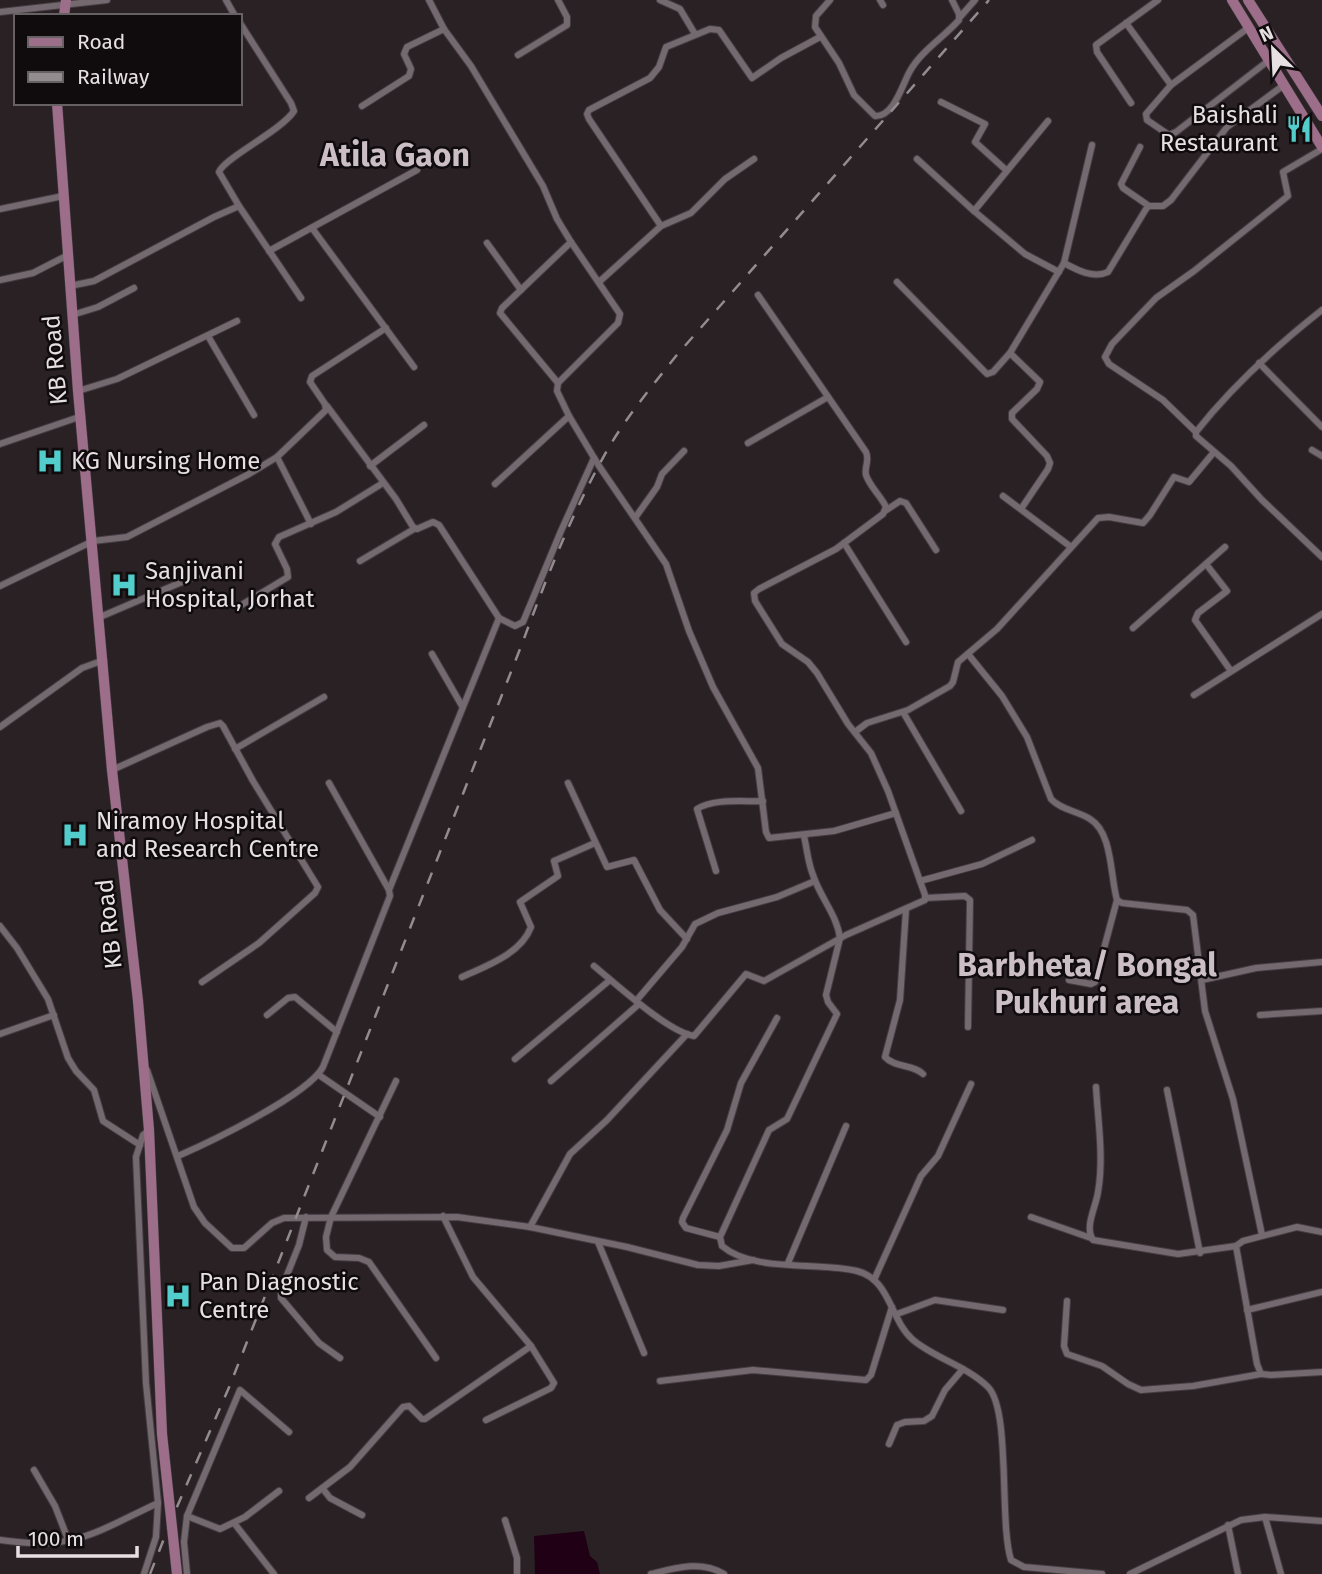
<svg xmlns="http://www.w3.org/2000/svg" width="1322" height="1574" viewBox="0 0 1322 1574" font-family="'Fira Sans',sans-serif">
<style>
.water{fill:#200014}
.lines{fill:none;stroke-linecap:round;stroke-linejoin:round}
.street-casing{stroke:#453d42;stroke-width:8}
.primary-casing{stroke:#453d42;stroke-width:11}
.street{stroke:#74696f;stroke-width:6}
.primary{stroke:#9d6e89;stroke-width:10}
.rail{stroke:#938c8f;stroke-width:2.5;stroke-dasharray:12 12;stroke-linecap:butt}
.primary-bridge-casing{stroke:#453d42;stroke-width:11;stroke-linecap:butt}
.primary-bridge{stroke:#9d6e89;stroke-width:10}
.labels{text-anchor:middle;stroke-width:5;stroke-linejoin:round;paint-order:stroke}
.poi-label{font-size:24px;fill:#e6e0e3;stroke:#100c0e;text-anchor:start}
.street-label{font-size:24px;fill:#e6e0e3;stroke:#100c0e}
.district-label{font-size:32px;font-weight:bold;fill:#cbbfc5;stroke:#100c0e}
</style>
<rect width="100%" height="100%" fill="#2a2125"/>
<path class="water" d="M584,1531L590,1556L597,1562L600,1574H535L534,1536Z"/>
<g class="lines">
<defs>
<g id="street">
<path d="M226,0L235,16"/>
<path d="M429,0L444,29L471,66L543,186L557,219L571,242L620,314L618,323L558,383L557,391L569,416L495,484"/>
<path d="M660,0L680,9L695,34"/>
<path d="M830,0L816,16L815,27L839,63L854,95L875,116C894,117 902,85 910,71C921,51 944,37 959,20V14L952,0"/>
<path d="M880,0L883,5"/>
<path d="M0,12L107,0"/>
<path d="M960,17L975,0"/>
<path d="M240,23L291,103L294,111C281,131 224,158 219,172L239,206L301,298"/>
<path d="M1126,23L1171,85L1248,28"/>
<path d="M518,55L567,25V17L558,0"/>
<path d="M1171,85L1146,114L1147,120L1169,135L1176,132L1268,61"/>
<path d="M941,102L985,124L975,142L1006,170"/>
<path d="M1131,103L1097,52L1096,45L1158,0"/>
<path d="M362,106L409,76L411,69L404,54L407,47L444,29"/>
<path d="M1048,121L974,211L1025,254L1059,272"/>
<path d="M1140,147L1121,184L1123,188L1149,206"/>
<path d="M1322,149L1283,172L1288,196L1194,271L1156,298L1112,344L1105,357L1109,364L1163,400L1196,432V436L1231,466L1262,500L1322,557"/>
<path d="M917,159L974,211"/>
<path d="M0,209L63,196"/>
<path d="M661,226L589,119L587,114L589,110L650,78L659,67L666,47L710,29L719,30L752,78L781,58L820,37"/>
<path d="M312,228L414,367"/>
<path d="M487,243L521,290"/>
<path d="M269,251L417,170"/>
<path d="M1064,263C1077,270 1093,279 1108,272L1146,209L1149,206H1163L1171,200L1227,127L1284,85"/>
<path d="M0,280L33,273L68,255"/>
<path d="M599,282L661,226L691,213L725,179L754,159"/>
<path d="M897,282L984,371L987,374L993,372L1010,353L1064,263L1092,145"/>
<path d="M70,286L94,281L214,217L239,206"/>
<path d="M72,315L98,307L134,288"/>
<path d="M208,336L254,415"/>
<path d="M1010,353L1040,382L1037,389L1012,413V419L1047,456L1050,463L1048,469L1021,509"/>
<path d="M1259,363L1322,427"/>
<path d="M558,383L500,313L502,308L571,242"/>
<path d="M78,391L117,379L237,321"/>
<path d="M327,406L396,499L413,527L417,529L433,522L439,525L499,618L515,626L523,622L561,531L594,458"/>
<path d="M569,416L599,466L666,564L689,631L713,687L758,768L766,832L769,838L834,831L896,813"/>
<path d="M1196,432C1233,385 1275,347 1322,310"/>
<path d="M748,443L828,397"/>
<path d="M0,444L82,416"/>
<path d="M1312,450L1322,456"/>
<path d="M277,457L311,524"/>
<path d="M370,466L424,425"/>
<path d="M1003,496L1071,547"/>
<path d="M885,511L900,501L906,503L936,550"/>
<path d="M635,518L657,487L662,474L684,451"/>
<path d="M844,543L906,642"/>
<path d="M360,561L414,529"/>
<path d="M1206,564L1227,591L1198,613L1195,620L1231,671"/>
<path d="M0,586L93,541L127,537L249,474L277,457L326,410L325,404L310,382L312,376L386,328"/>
<path d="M238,607L288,577L287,569L275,544L279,537L336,512L383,483"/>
<path d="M100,617L210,570"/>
<path d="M1133,628L1225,547"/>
<path d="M432,654L462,706"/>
<path d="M968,654L1002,696L1027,737L1051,799C1061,810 1078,811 1090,819C1113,833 1110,876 1117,900L1122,903L1187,910L1193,915L1205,1011L1233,1099L1262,1235"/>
<path d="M1194,695L1322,614"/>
<path d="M903,712L961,811"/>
<path d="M0,727L82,668L104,660"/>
<path d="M855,732L867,723L908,710L950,686L953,682L958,662L997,629L1098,518L1109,517L1143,523L1150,515L1174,477L1189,482L1214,452"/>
<path d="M235,749L324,697"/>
<path d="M112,770L207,727L220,723L223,726L253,781L318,887L315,893L259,943L202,982"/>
<path d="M568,783L607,867L634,860L660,910L687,939"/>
<path d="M804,836C807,849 808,863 813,875C820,897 837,915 840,938L826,995L828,1002L837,1014L787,1119L769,1130L720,1237L722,1246C754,1273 817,1261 857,1271C890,1279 890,1319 912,1339C932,1357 967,1366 988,1387C1011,1410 999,1523 1011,1560L1024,1567L1102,1574"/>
<path d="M716,871L697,809C714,798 744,802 763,801"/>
<path d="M920,881L982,864L1032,840"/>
<path d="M389,890L499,618"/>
<path d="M925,898L965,896L970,900L968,1027"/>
<path d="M906,909L900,1000L885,1057C895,1068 913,1064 923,1074"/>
<path d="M0,926L17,948L48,999L68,1058L76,1071L94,1090L103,1121L140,1145"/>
<path d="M594,966C616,984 668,1032 694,1036L746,974L764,981L846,935L925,900V895L888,791L871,753L848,724L817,673L808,662L782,644L755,601L754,593L759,589L836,549L883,514L886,507C881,496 870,487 866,475C864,467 870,461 866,452L758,295"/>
<path d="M462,977C486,966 521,954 531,927L520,902L558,876L554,861L595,843"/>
<path d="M1069,980L1091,984L1095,982L1117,900"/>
<path d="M1202,980L1256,968L1322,962"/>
<path d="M636,1001L682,947L695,924L718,913L777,897L815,881"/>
<path d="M267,1015L288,998L295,997L337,1032"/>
<path d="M1260,1015L1322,1011"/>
<path d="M0,1034L54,1015"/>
<path d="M515,1059L610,980"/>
<path d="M147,1070L194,1207L205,1223L232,1248H244L272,1223L284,1218L457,1217L530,1227L627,1247L698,1265L719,1266L753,1260"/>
<path d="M319,1075L380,1117"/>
<path d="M396,1081L331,1217L326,1237L327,1250L335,1257L359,1258L369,1262L436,1358"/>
<path d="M551,1081L639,1004"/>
<path d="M1096,1087C1098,1121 1104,1158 1098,1192C1096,1207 1084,1227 1093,1240L1178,1254L1236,1246"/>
<path d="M1167,1090L1200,1253"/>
<path d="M178,1156C210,1142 308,1095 323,1067L390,896L389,890L329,783"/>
<path d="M443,1216L473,1277L531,1346L554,1383L551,1388L486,1420"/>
<path d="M306,1217L299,1245L281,1290V1298L319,1343L340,1358"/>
<path d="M1031,1217L1091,1238"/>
<path d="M530,1227L570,1154L607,1120L687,1034"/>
<path d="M1322,1232L1297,1227L1243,1241L1236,1246L1257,1364L1261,1374L1271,1375L1322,1372"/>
<path d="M720,1237L686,1228L682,1222L683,1218L727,1130L741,1083L777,1018"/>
<path d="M598,1242L644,1353"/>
<path d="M788,1263L846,1126"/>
<path d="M874,1280L921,1176L938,1156L971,1084"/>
<path d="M1067,1301L1064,1346L1067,1354L1102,1366L1128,1384L1141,1390L1193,1386L1261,1374"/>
<path d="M1247,1310L1322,1292"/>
<path d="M897,1314L935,1300L1003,1310"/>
<path d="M660,1381L753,1370L866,1380L871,1375L892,1307"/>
<path d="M889,1444L897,1425L905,1422L924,1421L932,1416L945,1390L963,1369"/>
<path d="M34,1470L55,1506L69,1542"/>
<path d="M323,1489L330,1498L362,1515"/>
<path d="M309,1498L350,1467L403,1407L409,1406L422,1419H425L531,1346"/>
<path d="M187,1516L220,1529L245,1517L279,1491"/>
<path d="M1265,1517L1281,1574"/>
<path d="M505,1520L517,1558V1574"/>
<path d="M234,1523L274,1574"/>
<path d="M1228,1525L1238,1574"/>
<path d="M0,1540C74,1551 94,1533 158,1503L146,1383L136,1157L143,1135L149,1130"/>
<path d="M144,1574L156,1537L158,1503"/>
<path d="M187,1574L184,1542L187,1516L240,1390L289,1432"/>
<path d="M651,1574C675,1568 701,1560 724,1574"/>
<path d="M1130,1574L1241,1520L1265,1517L1322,1521"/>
</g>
<g id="primary">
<path d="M1232,0L1322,147"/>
<path d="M1248,0L1322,116"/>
<path d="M64,16L66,0"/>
<path d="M57,103L78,391L112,770L138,1001L149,1130L162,1434"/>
</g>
</defs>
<use href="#street" class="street-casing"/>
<use href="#primary" class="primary-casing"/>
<use href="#street" class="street"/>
<use href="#primary" class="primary"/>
<path class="rail" d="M150,1574L173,1516L230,1385L522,644C547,576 573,510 609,447C628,415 653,385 676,356L989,0"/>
<defs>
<path id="primary-bridge" d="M162,1434L177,1574"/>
</defs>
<use href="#primary-bridge" class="primary-bridge-casing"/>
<use href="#primary-bridge" class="primary-bridge"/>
</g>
<defs>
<symbol id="restaurant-bare" viewBox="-9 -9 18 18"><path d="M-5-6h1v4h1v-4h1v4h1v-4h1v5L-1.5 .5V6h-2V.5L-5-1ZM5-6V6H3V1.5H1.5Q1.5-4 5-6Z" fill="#52cdcc" stroke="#100c0e" stroke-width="2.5" paint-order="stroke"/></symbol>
<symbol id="hospital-bare" viewBox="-9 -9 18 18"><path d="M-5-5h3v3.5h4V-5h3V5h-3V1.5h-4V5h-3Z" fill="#52cdcc" stroke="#100c0e" stroke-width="2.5" paint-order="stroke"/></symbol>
</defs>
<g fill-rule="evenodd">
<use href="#restaurant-bare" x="1280" y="110" width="38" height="38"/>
<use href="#hospital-bare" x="31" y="442" width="38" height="38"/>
<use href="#hospital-bare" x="105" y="566" width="38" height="38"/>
<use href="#hospital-bare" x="56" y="816" width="38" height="38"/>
<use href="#hospital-bare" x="159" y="1277" width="38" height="38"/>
</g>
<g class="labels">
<g class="poi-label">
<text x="1278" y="123" text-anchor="end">Baishali<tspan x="1278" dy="28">Restaurant</tspan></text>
<text x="71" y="469">KG Nursing Home</text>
<text x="145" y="579">Sanjivani<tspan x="145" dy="28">Hospital, Jorhat</tspan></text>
<text x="96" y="829">Niramoy Hospital<tspan x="96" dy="28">and Research Centre</tspan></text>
<text x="199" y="1290">Pan Diagnostic<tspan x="199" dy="28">Centre</tspan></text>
</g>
<g class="street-label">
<text transform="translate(55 360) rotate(-95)" y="8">KB Road</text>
<text transform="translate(109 924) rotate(-96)" y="8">KB Road</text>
</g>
<g class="district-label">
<text x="395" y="166">Atila Gaon</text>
<text x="1087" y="976">Barbheta/ Bongal<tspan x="1087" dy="37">Pukhuri area</tspan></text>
</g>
</g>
<rect x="14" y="14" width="228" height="91" fill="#100c0e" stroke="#666163" stroke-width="2"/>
<rect x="28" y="37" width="35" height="10" fill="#9d6e89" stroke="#666163" stroke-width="2"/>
<text x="77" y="49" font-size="21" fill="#e6e0e3">Road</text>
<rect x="28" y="72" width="35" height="10" fill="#938c8f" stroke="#666163" stroke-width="2"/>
<text x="77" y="84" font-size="21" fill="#e6e0e3">Railway</text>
<g transform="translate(1273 49) rotate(336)" stroke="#100c0e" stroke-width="5" paint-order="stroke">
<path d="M0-5L12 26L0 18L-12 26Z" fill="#e6e0e3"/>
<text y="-10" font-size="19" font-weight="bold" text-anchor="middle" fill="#e6e0e3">N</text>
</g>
<path d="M18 1546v10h119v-10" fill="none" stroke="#e6e0e3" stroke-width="3.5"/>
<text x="28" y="1546" font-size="21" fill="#e6e0e3" stroke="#100c0e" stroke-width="5" paint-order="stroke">100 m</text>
</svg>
